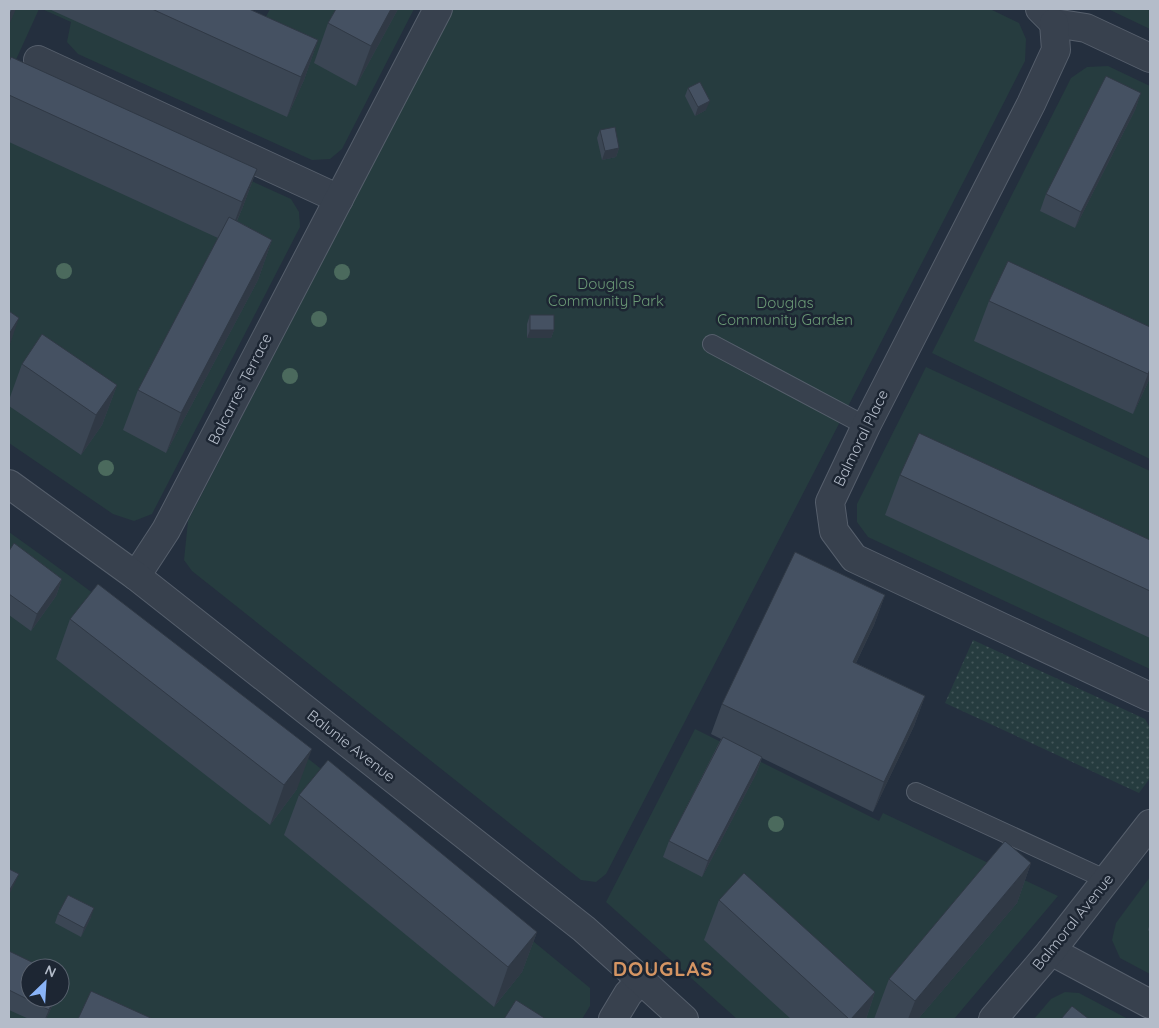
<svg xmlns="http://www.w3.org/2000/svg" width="1159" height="1028" viewBox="0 0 1159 1028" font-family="Quicksand,sans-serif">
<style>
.grass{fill:url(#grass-dots)}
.green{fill:#263c3f;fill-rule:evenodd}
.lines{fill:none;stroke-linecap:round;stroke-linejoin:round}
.service-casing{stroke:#565f6c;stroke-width:20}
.minor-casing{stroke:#565f6c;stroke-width:30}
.tertiary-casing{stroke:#565f6c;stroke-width:30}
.service{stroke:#38414e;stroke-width:18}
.minor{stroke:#38414e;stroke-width:28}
.tertiary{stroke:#38414e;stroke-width:28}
.tree{fill:#4b6a5d}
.wall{fill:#3b4654}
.shaded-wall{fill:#303945}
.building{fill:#455162;stroke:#303945}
.labels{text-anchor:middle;stroke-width:5;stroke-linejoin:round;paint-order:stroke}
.park-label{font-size:15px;fill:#6b9a76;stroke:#1d2633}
.street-label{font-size:15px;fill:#b4bcc9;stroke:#1d2633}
.district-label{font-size:20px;font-weight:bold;letter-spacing:1px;fill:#d59563;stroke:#1d2633}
</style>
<defs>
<pattern id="grass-dots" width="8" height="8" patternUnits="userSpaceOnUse" patternTransform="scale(1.25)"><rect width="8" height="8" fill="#263c3f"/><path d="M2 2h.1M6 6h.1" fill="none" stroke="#435659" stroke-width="1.8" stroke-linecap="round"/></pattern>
</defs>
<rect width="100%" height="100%" fill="#242f3e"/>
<path class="grass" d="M973,640L1145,719L1150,728V778L1139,793L945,703Z"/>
<g class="green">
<path d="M9,9H39L9,75Z"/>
<path d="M42,9H218L260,28L270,9H414L342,149L330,159L312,160L78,54L67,42L71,22Z"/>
<path d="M453,9H990L1019,23L1026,39L1025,61C887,333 746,603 606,874L596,882L581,880L192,571L184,560L188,521Z"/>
<path d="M1108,9H1150V29Z"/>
<path d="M1108,66L1150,86V459L932,353L1071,78L1087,67Z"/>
<path d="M62,95L291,199L299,212L300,227L152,514L134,521L113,514L9,443V99Z"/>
<path d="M926,367L1150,471V669L868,537L857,522V504Z"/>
<path d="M9,532C209,675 400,831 590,988V1006L582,1019H9ZM30,968H60V998H30Z"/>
<path d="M695,729L879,821L883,813L1058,896L954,1019H737L606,902Z"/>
<path d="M1150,877V974L1120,958L1112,940L1116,923Z"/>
<path d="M1065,992L1079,993L1128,1019H1034L1051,999Z"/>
</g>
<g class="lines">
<defs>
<g id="service">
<path d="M712,344L866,426"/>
<path d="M916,792L1107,880"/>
</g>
<g id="minor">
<path d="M1040,9L1054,23L1086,28L1150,58"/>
<path d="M1054,23L1056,50L1031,104L866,426L830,502L834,531L854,558L1150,697"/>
<path d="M38,60L339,199"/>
<path d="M136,576L166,530L438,9"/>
<path d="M1051,951L1150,1004"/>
<path d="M613,1019L628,994L641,980"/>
<path d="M993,1019L1051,951L1150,824"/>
</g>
<path id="tertiary" d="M9,484L136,576L584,929L641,980L684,1019"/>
</defs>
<use href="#service" class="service-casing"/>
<use href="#minor" class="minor-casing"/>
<use href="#tertiary" class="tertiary-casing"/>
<use href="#service" class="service"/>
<use href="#minor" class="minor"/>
<use href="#tertiary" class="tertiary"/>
</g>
<g class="tree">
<circle cx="64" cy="271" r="8"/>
<circle cx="342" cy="272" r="8"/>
<circle cx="319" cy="319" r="8"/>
<circle cx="290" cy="376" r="8"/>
<circle cx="106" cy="468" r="8"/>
<circle cx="776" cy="824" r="8"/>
</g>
<g class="wall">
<path d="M49,9H249L318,40L304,80L287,117Z"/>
<path d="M336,9H398L356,86L314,63L328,23Z"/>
<path d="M9,62L257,169L242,209L237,221L272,240L258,280L166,453L123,430L138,390L218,238L9,142Z"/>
<path d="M688,88L706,110L695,116L685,96Z"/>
<path d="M1141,93L1135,110L1075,228L1040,211L1046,194Z"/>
<path d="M600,130L619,148L616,157L602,160L597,138Z"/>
<path d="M989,301L1150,327V378L1133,414L974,341Z"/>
<path d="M530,315L554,330L551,338H527V324Z"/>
<path d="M22,364L117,385L102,425L81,455L9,406V400Z"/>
<path d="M900,475L1150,540V638L885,515Z"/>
<path d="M9,551L62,579L56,596L31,631L9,615Z"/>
<path d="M885,595L874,625L856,663L925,696L914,726L873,812L762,758L756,774L702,877L663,857L669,841L721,739L711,734L722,704Z"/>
<path d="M70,619L297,789L270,825L56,659Z"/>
<path d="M299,795L537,932L522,972L494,1007L284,835Z"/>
<path d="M1031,863L1017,903L918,1019H874L889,979Z"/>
<path d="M719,900L875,992L866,1019H791L704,940Z"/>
<path d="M58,914L91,917L81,937L55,923Z"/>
<path d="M1150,923V932L1148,930Z"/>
<path d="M9,951L30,998H56L46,1019H29L9,1010Z"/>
</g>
<g class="shaded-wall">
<path d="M12,9H16L9,25V16Z"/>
<path d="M391,9H398L356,86L371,46Z"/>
<path d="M318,40L304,80L287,117L301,77Z"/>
<path d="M1141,93L1135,110L1075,228L1081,212Z"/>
<path d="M710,101L706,110L695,116L698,107Z"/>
<path d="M619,148L616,157L602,160L605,151Z"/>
<path d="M257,169L242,209L227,242L242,202Z"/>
<path d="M272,240L258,280L166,453L181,413Z"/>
<path d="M19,318L9,347V334Z"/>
<path d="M530,330H554L551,338H527Z"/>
<path d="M1150,369V378L1133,414L1148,374Z"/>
<path d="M117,385L102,425L81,455L96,415Z"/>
<path d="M62,579L56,596L31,631L37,614Z"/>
<path d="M885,595L874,625L842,692L853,662Z"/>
<path d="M925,696L914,726L873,812L884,782Z"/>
<path d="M312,749L297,789L270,825L284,785Z"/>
<path d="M762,757L756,774L702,877L708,861Z"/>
<path d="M1031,863L1017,903L918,1019H908L915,1001Z"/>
<path d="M19,874L15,883L9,895V891Z"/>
<path d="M94,908L91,917L81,937L84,928Z"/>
<path d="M537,932L522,972L494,1007L508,967Z"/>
<path d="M875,992L866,1019H851Z"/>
<path d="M54,998H56L46,1019H45Z"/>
</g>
<g class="building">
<path d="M9,9H12L9,16Z"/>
<path d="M152,9H249L318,40L301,77Z"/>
<path d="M336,9H391L371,46L328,23Z"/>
<path d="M11,57L257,169L242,202L9,95V62Z"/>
<path d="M1106,76L1141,93L1081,212L1046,194Z"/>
<path d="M700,82L710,101L698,107L688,88Z"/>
<path d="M615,127L619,148L605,151L600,130Z"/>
<path d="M229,217L272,240L181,413L138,390Z"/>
<path d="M1008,261L1150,327V369L1148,374L989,301Z"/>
<path d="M9,311L19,318L9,334Z"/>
<rect x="530" y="315" width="24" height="15"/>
<path d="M42,334L117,385L96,415L22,364Z"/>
<path d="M919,433L1150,540V591L900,475Z"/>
<path d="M14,543L62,579L37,614L9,594V551Z"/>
<path d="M795,552L885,595L853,662L925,696L884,782L722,704Z"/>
<path d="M98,584L312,749L284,785L70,619Z"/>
<path d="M723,737L762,757L708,861L669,841Z"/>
<path d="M328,760L537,932L508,967L299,795Z"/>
<path d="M1005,841L1031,863L915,1001L889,979Z"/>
<path d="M9,869L19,874L9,891Z"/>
<path d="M744,873L875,992L851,1019H849L719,900Z"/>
<path d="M68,895L94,908L84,928L58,914Z"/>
<path d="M9,951L44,968H30V998H54L49,1010L9,990Z"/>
<path d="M60,976L64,978L60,986Z"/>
<path d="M91,991L153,1019H78Z"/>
<path d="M516,1000L546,1019H504Z"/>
<path d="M1072,1006L1089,1019H1061Z"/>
</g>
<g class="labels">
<g class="park-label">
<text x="606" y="289">Douglas<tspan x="606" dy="17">Community Park</tspan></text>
<text x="785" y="308">Douglas<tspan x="785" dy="17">Community Garden</tspan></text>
</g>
<g class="street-label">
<text transform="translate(240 389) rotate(-63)" y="5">Balcarres Terrace</text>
<text transform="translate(861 438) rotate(-64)" y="5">Balmoral Place</text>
<text transform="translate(351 746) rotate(38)" y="5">Balunie Avenue</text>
<text transform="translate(1073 922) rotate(-51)" y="5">Balmoral Avenue</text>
</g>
<g class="district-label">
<text x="663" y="976">DOUGLAS</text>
</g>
</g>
<rect width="1159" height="1028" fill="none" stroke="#b4bcc9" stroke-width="20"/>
<g transform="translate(45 983) rotate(25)"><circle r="24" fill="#1d2633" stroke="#59626f"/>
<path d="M0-4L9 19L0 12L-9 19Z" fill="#8ab4f8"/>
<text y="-8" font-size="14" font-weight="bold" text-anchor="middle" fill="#b4bcc9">N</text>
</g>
</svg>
